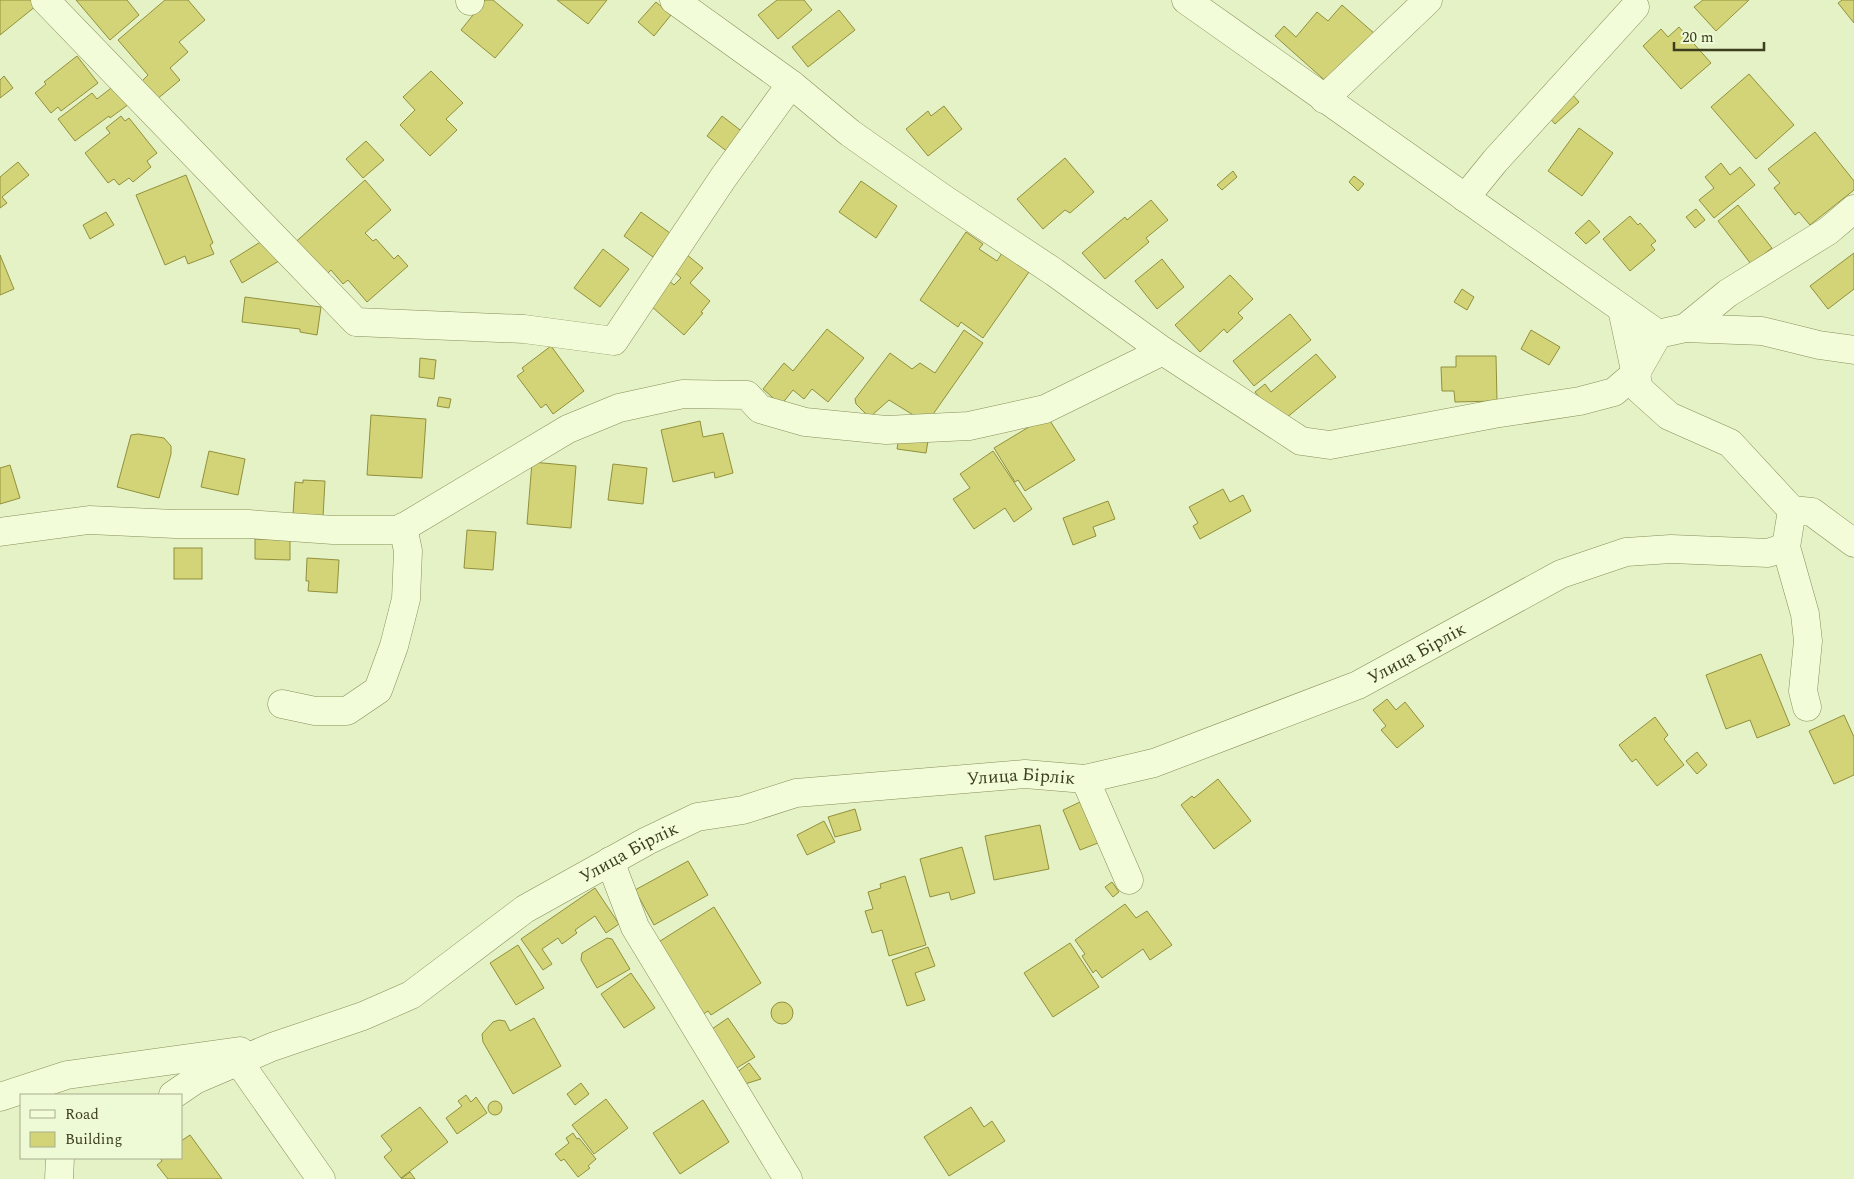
<svg xmlns="http://www.w3.org/2000/svg" width="1854" height="1179" viewBox="0 0 1854 1179" font-family="Spectral,serif">
<style>
.building{fill:#d3d478;stroke:#91903c}
.lines{fill:none;stroke-linecap:round;stroke-linejoin:round}
.minor-casing{stroke:#888f59;stroke-width:29}
.minor{stroke:#f2fcd9;stroke-width:28}
.labels{text-anchor:middle;stroke-width:5;stroke-linejoin:round;paint-order:stroke}
.street-label{font-size:18px;fill:#3c3e1e;stroke:#eef9d5}
</style>
<rect width="100%" height="100%" fill="#e5f2c5"/>
<g class="building">
<path d="M0,0H31L36,6L0,35Z"/>
<path d="M76,0H127L139,15L110,40Z"/>
<path d="M165,0H188L205,20L179,42L188,52L170,68L180,80L156,100L141,82L148,75L118,40Z"/>
<path d="M485,0H493L523,25L495,58L461,30Z"/>
<path d="M557,0H607L588,24Z"/>
<path d="M777,0H804L812,10L778,39L758,15Z"/>
<path d="M1703,0H1749L1716,31L1694,7Z"/>
<path d="M1842,0H1854V23L1838,3Z"/>
<path d="M656,2L671,15L654,36L638,22Z"/>
<path d="M1342,5L1375,34L1330,85L1275,36L1284,26L1296,37L1317,12L1328,21Z"/>
<path d="M839,10L855,30L808,67L792,47Z"/>
<path d="M1679,27L1711,63L1681,89L1643,46L1661,29L1668,37Z"/>
<path d="M77,56L98,83L61,111L58,107L51,113L35,93L46,84L44,82Z"/>
<path d="M431,71L463,103L446,119L457,130L430,156L400,125L415,110L403,97Z"/>
<path d="M1749,74L1794,125L1756,159L1711,107Z"/>
<path d="M4,76L13,88L0,98V80Z"/>
<path d="M115,85L129,104L110,118L109,116L75,141L58,119L92,93L97,99Z"/>
<path d="M1570,92L1579,102L1555,124L1546,114Z"/>
<path d="M944,106L962,129L928,156L906,129L928,111L931,116Z"/>
<path d="M121,116L125,121L129,118L157,153L147,161L151,167L133,182L129,178L119,185L114,179L108,183L85,153L110,133L106,128Z"/>
<path d="M722,116L748,136L733,156L707,136Z"/>
<path d="M1579,128L1613,153L1582,196L1548,171Z"/>
<path d="M1815,132L1854,181V190L1810,225L1799,212L1795,215L1774,188L1780,183L1768,169Z"/>
<path d="M366,141L384,160L363,178L346,159Z"/>
<path d="M1065,158L1094,192L1070,213L1065,210L1043,229L1017,199Z"/>
<path d="M18,162L29,175L2,197L7,203L0,208V177Z"/>
<path d="M1721,163L1730,175L1740,167L1755,185L1714,218L1699,200L1714,188L1705,177Z"/>
<path d="M1233,171L1237,177L1222,190L1217,185Z"/>
<path d="M186,175L213,243L210,245L214,254L188,264L185,256L165,265L136,195Z"/>
<path d="M1354,176L1364,184L1358,191L1349,182Z"/>
<path d="M365,180L391,210L365,233L373,241L376,239L394,259L398,255L408,266L367,302L348,280L343,284L331,270L323,278L290,247Z"/>
<path d="M861,181L897,206L876,238L839,212Z"/>
<path d="M1151,200L1168,220L1146,238L1149,242L1105,279L1082,253L1125,217L1127,220Z"/>
<path d="M1738,205L1772,248L1751,264L1718,221Z"/>
<path d="M1696,209L1705,220L1695,228L1686,217Z"/>
<path d="M106,212L114,225L90,239L83,225Z"/>
<path d="M641,212L670,233L653,257L624,236Z"/>
<path d="M1630,216L1638,225L1640,223L1656,241L1651,245L1655,250L1630,271L1603,239Z"/>
<path d="M1589,220L1600,232L1586,244L1575,233Z"/>
<path d="M966,232L983,244L979,249L997,261L1002,253L1029,272L983,338L961,322L958,327L920,300Z"/>
<path d="M270,236L284,258L242,283L230,261Z"/>
<path d="M603,249L629,269L600,307L574,288Z"/>
<path d="M1854,253V289L1828,309L1810,286Z"/>
<path d="M686,254L703,268L690,283L710,301L701,312L703,313L684,335L651,306L667,279L674,285L681,278L672,270Z"/>
<path d="M0,255L14,289L0,295Z"/>
<path d="M1162,259L1184,287L1157,309L1135,281Z"/>
<path d="M1230,275L1253,299L1238,313L1243,318L1227,333L1224,329L1200,352L1175,325Z"/>
<path d="M1462,289L1474,297L1467,310L1454,302Z"/>
<path d="M245,297L321,307L317,335L300,332V329L242,322Z"/>
<path d="M1290,314L1311,340L1254,386L1233,361Z"/>
<path d="M827,329L864,358L828,402L812,389L804,399L793,390L781,405L763,389L784,363L793,371Z"/>
<path d="M964,330L983,343L929,420L923,421L889,400L871,416H868L856,404L855,399L890,353L912,369L920,363L935,373Z"/>
<path d="M1531,330L1560,347L1549,365L1521,349Z"/>
<path d="M551,346L584,391L553,414L546,404L541,408L517,376L524,371L522,368Z"/>
<path d="M1316,354L1336,377L1280,423L1255,392L1265,384L1271,392Z"/>
<path d="M1456,356H1496L1497,401L1455,402L1454,391H1442L1441,367H1456Z"/>
<path d="M420,358L436,360L434,379L419,377Z"/>
<path d="M439,397L451,399L449,408L437,406Z"/>
<path d="M371,415L426,419L422,478L367,475Z"/>
<path d="M1047,416L1075,460L1025,491L1018,480L1015,482L994,448Z"/>
<path d="M700,421L703,437L723,433L733,473L715,478L714,472L673,482L661,430Z"/>
<path d="M138,434L164,438L171,446V454L159,498L117,487L131,435Z"/>
<path d="M899,437L928,441L926,453L897,449Z"/>
<path d="M209,451L245,459L238,495L201,487Z"/>
<path d="M993,451L1032,509L1014,522L1005,508L974,529L953,499L970,488L960,474Z"/>
<path d="M532,462L576,466L571,528L527,524Z"/>
<path d="M613,464L647,468L643,504L608,500Z"/>
<path d="M10,465L20,498L0,504V468Z"/>
<path d="M303,480L325,481L323,517L293,515L295,482L303,483Z"/>
<path d="M1223,489L1230,502L1243,495L1251,511L1200,539L1193,526L1198,523L1189,507Z"/>
<path d="M1108,501L1115,519L1093,527L1096,536L1073,545L1063,518Z"/>
<path d="M467,530L496,532L493,570L464,568Z"/>
<path d="M255,539L290,540V560L255,559Z"/>
<rect x="174" y="548" width="28" height="31"/>
<path d="M307,558L339,560L337,593L308,591L309,581H306Z"/>
<path d="M1761,654L1790,725L1757,738L1750,720L1726,729L1706,675Z"/>
<path d="M1387,699L1396,710L1405,702L1424,726L1397,748L1381,730L1386,726L1373,710Z"/>
<path d="M1844,715L1854,737V775L1834,784L1809,731Z"/>
<path d="M1655,717L1668,735L1664,739L1684,765L1657,786L1636,759L1632,762L1619,745Z"/>
<path d="M1697,752L1707,765L1697,774L1686,761Z"/>
<path d="M1218,779L1251,821L1214,849L1181,805L1192,796L1194,798Z"/>
<path d="M1080,802L1098,843L1080,850L1063,810Z"/>
<path d="M855,809L861,830L835,837L828,817Z"/>
<path d="M824,821L835,842L807,855L797,835Z"/>
<path d="M1040,825L1049,869L994,880L985,836Z"/>
<path d="M962,847L975,893L951,900L949,892L930,897L920,859Z"/>
<path d="M688,861L708,895L654,925L635,890Z"/>
<path d="M905,876L926,945L889,956L882,930L872,933L865,911L873,909L868,892L881,888L880,884Z"/>
<path d="M1112,882L1119,892L1113,897L1105,887Z"/>
<path d="M595,888L619,924L606,933L595,916L575,930L577,933L562,944L558,938L542,949L552,964L543,970L521,939Z"/>
<path d="M1125,904L1136,918L1147,911L1172,945L1150,960L1143,949L1102,978L1096,970L1093,973L1082,956L1085,954L1075,940Z"/>
<path d="M714,907L761,983L711,1015L708,1011L702,1015L657,943Z"/>
<path d="M607,938L612,939L630,969L597,988L581,960L582,953Z"/>
<path d="M1070,943L1099,987L1053,1017L1024,973Z"/>
<path d="M518,945L544,988L516,1005L490,963Z"/>
<path d="M928,947L935,966L915,973L925,1000L907,1006L892,960Z"/>
<path d="M631,973L655,1008L624,1028L601,994Z"/>
<circle cx="782" cy="1013" r="11"/>
<path d="M534,1018L561,1066L513,1094L483,1042L482,1034L493,1022L499,1020L505,1021L510,1031Z"/>
<path d="M728,1018L755,1057L735,1069L709,1031Z"/>
<path d="M749,1063L761,1079L745,1084L736,1073Z"/>
<path d="M581,1083L589,1094L575,1105L567,1094Z"/>
<path d="M466,1095L471,1102L476,1097L487,1113L457,1134L446,1118L462,1106L458,1101Z"/>
<path d="M606,1099L628,1128L594,1154L572,1125Z"/>
<path d="M703,1100L729,1142L680,1174L653,1133Z"/>
<circle cx="495" cy="1108" r="7"/>
<path d="M420,1107L448,1142L401,1178L384,1157L392,1150L381,1136Z"/>
<path d="M971,1107L984,1127L992,1121L1005,1141L949,1176L924,1137Z"/>
<path d="M573,1133L577,1139L579,1138L596,1159L588,1166L590,1168L578,1177L564,1159L561,1161L555,1154L569,1143L566,1138Z"/>
<path d="M190,1135L222,1179H168L157,1165L162,1161L160,1158H181V1141Z"/>
<path d="M410,1172L415,1179H401Z"/>
</g>
<g class="lines">
<defs>
<g id="minor">
<path d="M45,0L356,322L524,329L614,341L723,178L791,84"/>
<path d="M674,0L791,84L850,133L944,199L1054,272L1163,351L1301,441L1330,445L1494,414L1580,401L1614,392L1636,373L1658,334"/>
<path d="M1186,0L1658,334L1685,328L1762,331L1819,345L1854,350"/>
<path d="M470,1V0"/>
<path d="M1324,99L1428,0"/>
<path d="M1465,198L1495,161L1635,7"/>
<path d="M1622,309L1639,389L1669,416L1730,443L1792,510L1786,547L1805,614L1808,641L1803,691L1807,707"/>
<path d="M1685,328L1728,293L1828,231L1854,209"/>
<path d="M1792,510L1812,512L1854,543"/>
<path d="M0,532L89,520L175,524H248L333,530H399L568,429L619,408L683,394L747,395L760,409L805,422L886,430L969,426L1045,409L1163,351"/>
<path d="M282,704L315,711H347L378,690L394,646L406,599L408,551L403,527"/>
<path d="M1085,779L1129,880"/>
<path d="M610,861L635,927L788,1179"/>
<path d="M239,1062L321,1179"/>
<path id="s1" d="M173,1095L195,1080L272,1047L363,1016L411,995L525,909L647,841L697,817L743,810L796,793L1025,774L1085,779L1154,763L1358,685L1561,574L1626,552L1671,549L1768,553L1786,547"/>
<path d="M0,1097L67,1075L240,1051"/>
<path d="M59,1179L60,1158"/>
</g>
</defs>
<use href="#minor" class="minor-casing"/>
<use href="#minor" class="minor"/>
</g>
<g class="labels">
<g class="street-label">
<text dy="6" stroke="none"><textPath href="#s1" startOffset="1345">Улица Бірлік</textPath></text>
<text dy="6" stroke="none"><textPath href="#s1" startOffset="925">Улица Бірлік</textPath></text>
<text dy="6" stroke="none"><textPath href="#s1" startOffset="520">Улица Бірлік</textPath></text>
</g>
</g>
<rect x="20" y="1094" width="162" height="65" fill="#eef9d5" stroke="#a7ae8c"/>
<rect x="30" y="1110" width="25" height="8" fill="#f2fcd9" stroke="#a7ae8c"/>
<text x="65" y="1119" font-size="15" fill="#3c3e1e">Road</text>
<rect x="30" y="1132" width="25" height="15" fill="#d3d478" stroke="#a7ae8c"/>
<text x="65" y="1144" font-size="15" fill="#3c3e1e">Building</text>
<path d="M1674 42v8h90v-8" fill="none" stroke="#3c3e1e" stroke-width="2.5"/>
<text x="1682" y="42" font-size="15" fill="#3c3e1e" stroke="#eef9d5" stroke-width="4" paint-order="stroke">20 m</text>
</svg>
